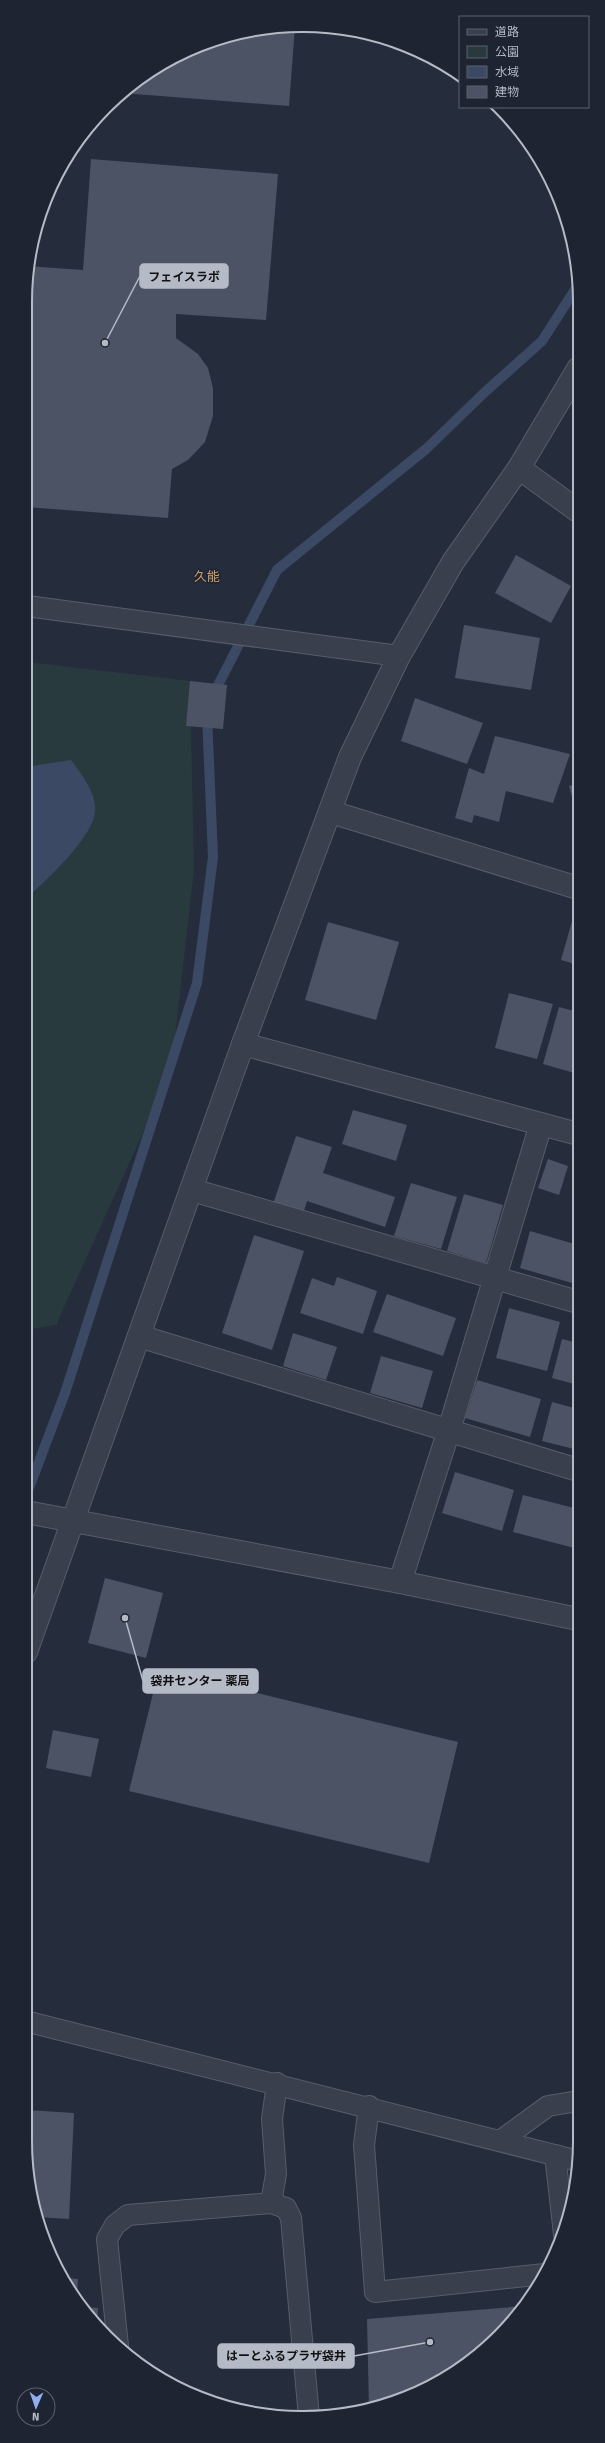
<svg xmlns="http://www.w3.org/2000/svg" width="605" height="2443" viewBox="0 0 605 2443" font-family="'Fira Sans','Noto Sans JP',sans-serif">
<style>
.green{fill:#283a3e}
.water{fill:#3c4964}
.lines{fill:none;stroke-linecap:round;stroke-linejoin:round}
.stream{stroke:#3c4964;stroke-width:10}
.building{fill:#4c5364}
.service-casing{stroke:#575d6a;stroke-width:22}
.minor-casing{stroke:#575d6a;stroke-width:24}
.tertiary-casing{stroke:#575d6a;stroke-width:24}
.service{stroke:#393f4c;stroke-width:20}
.minor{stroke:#393f4c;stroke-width:22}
.tertiary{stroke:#393f4c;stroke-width:22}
.labels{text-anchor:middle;stroke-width:3;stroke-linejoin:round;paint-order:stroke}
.quarter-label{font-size:13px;fill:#cd9f6a;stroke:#1e2431}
.rim{fill:none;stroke:#b5bac7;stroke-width:2}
.leader{fill:none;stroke:#b5bac7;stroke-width:1.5}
.callout-dot{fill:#b5bac7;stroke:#1e2431;stroke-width:1.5}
.callout{fill:#b5bac7;stroke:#b5bac7;stroke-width:1.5}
.callout-label{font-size:12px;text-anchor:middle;font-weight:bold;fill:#111}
</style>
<rect width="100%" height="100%" fill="#252d3c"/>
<path class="green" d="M27,662L190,681L194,870L173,1054L160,1095L56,1325L26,1330Z"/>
<path class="water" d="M71,760C81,774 97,793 95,812C92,839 46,880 27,898V769L32,766Z"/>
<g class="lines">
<g class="stream">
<path d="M213,695L277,570L426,449L485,392L542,341L578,285"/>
<path d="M26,1496L65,1393L197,983L213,857L207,715"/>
</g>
</g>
<g class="building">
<path d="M285,26H295L289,106L122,93L134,82L180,54L231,34Z"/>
<path d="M91,159L278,174L266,320L176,314V338L198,354L208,368L213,388V416L205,442L188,460L172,469L168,518L27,507V266L83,270Z"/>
<path d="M516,555L571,586L551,623L495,593Z"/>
<path d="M464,625L540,638L531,690L455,678Z"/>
<path d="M190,681L227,685L223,729L186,726Z"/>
<path d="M415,698L483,723L467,764L401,741Z"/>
<path d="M578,703V717H577L573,704Z"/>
<path d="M495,736L570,754L553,803L506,791L499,822L474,815L472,823L455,818L469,768L484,774Z"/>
<path d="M578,783V815H577L569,786Z"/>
<path d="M576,907L578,908V965L561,960Z"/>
<path d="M328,922L399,942L376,1020L305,1000Z"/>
<path d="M509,993L553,1004L537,1059L495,1048Z"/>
<path d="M559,1007L578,1012V1074L543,1064Z"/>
<path d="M353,1110L407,1125L396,1161L342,1144Z"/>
<path d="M296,1136L332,1147L323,1173L395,1197L385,1227L307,1201L303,1214L273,1204Z"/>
<path d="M548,1159L568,1166L559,1195L538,1188Z"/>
<path d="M411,1183L457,1197L441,1249L394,1236Z"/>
<path d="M464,1194L503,1205L486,1263L447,1251Z"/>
<path d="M530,1231L578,1245V1265L572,1283L520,1268Z"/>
<path d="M254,1235L304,1251L272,1350L222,1333Z"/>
<path d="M337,1277L377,1291L363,1334L300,1313L312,1278L334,1286Z"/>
<path d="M387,1294L456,1318L443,1356L373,1332Z"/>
<path d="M509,1308L560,1322L547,1371L496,1358Z"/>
<path d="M293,1333L337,1347L326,1380L283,1366Z"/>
<path d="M562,1339L578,1343V1385L552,1378Z"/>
<path d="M381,1356L433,1371L422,1408L370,1393Z"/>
<path d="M477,1380L541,1399L530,1437L465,1418Z"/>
<path d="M552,1402L578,1409V1450L542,1441Z"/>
<path d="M455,1472L514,1490L502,1531L442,1513Z"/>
<path d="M523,1495L578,1509V1549L513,1532Z"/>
<path d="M105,1578L163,1593L146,1658L88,1643Z"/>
<path d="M159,1669L458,1742L429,1863L129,1791Z"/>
<path d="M53,1730L99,1739L91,1777L46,1768Z"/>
<path d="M27,2110L74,2113L69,2219L37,2217L30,2194L25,2141Z"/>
<path d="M66,2278L78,2279L77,2296Z"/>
<path d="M524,2306L511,2323L472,2361L391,2403L369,2408L367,2319Z"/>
<path d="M84,2307L98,2308L97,2327L94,2324Z"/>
</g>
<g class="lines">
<defs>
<g id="service">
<path d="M27,606L399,656"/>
<path d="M25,2021L578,2161"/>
<path d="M369,2106L364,2145L375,2292L545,2274"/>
<path d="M500,2141L548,2106L578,2101"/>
<path d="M555,2155L564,2234"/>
<path d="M271,2203L276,2174L272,2119L277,2083"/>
<path d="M118,2346L107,2239L115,2225L128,2215L271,2203L286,2208L291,2218L309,2417"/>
</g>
<g id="minor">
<path d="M519,468L578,511"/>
<path d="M331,812L578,888"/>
<path d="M243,1044L578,1134"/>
<path d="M192,1190L578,1302"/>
<path d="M139,1336L578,1470"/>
<path d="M400,1582L449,1430L541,1124"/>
</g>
<g id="tertiary">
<path d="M26,1512L400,1582L578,1619"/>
<path d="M26,1652L243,1044L350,757L399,656L453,562L519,468L578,369"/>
</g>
</defs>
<use href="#service" class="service-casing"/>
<use href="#minor" class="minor-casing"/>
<use href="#tertiary" class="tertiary-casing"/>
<use href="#service" class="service"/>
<use href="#minor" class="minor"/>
<use href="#tertiary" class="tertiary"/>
</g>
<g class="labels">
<g class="quarter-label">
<text x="207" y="581">久能</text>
</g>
</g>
<path d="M0 0H605V2443H0ZM302 32H303A270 270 0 0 1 573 302V2141A270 270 0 0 1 303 2411H302A270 270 0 0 1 32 2141V302A270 270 0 0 1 302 32Z" fill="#1e2431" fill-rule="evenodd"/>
<path class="rim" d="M302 32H303A270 270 0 0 1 573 302V2141A270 270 0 0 1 303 2411H302A270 270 0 0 1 32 2141V302A270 270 0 0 1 302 32Z"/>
<path class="leader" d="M105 343L140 276M125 1618L143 1681M430 2342L354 2356"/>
<g class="callout-dot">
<circle cx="105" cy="343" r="4"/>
<circle cx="125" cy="1618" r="4"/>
<circle cx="430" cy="2342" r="4"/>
</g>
<g class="callout">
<rect x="140" y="264" width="88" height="24" rx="4"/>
<rect x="143" y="1669" width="115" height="24" rx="4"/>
<rect x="218" y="2344" width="136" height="24" rx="4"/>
</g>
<g class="callout-label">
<text x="184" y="281">フェイスラボ</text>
<text x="200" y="1685">袋井センター 薬局</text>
<text x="286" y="2360">はーとふるプラザ袋井</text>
</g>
<rect x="459" y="16" width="130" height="92" fill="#1e2431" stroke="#5a606d"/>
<rect x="467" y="29" width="20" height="6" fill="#393f4c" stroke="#5a606d"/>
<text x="495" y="36" font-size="12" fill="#b5bac7">道路</text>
<rect x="467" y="46" width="20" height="12" fill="#283a3e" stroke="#5a606d"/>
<text x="495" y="56" font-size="12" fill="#b5bac7">公園</text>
<rect x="467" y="66" width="20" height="12" fill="#3c4964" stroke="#5a606d"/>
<text x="495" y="76" font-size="12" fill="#b5bac7">水域</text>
<rect x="467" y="86" width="20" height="12" fill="#4c5364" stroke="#5a606d"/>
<text x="495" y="96" font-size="12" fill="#b5bac7">建物</text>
<g transform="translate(36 2407) rotate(182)"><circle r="19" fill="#1e2431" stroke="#5a606d"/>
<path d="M0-3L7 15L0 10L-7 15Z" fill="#91acf0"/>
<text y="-6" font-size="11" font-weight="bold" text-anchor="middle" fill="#b5bac7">N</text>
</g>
</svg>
